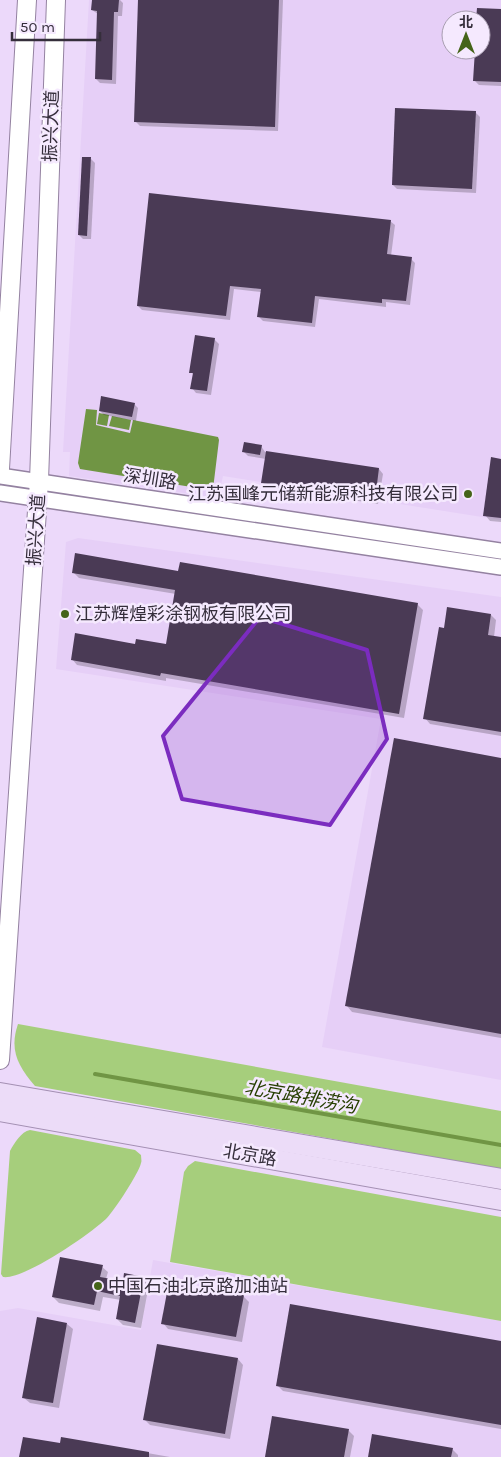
<svg xmlns="http://www.w3.org/2000/svg" width="501" height="1457" viewBox="0 0 501 1457" font-family="Karla,'Noto Sans SC',sans-serif">
<style>
.built{fill:#e6cff7;fill-rule:evenodd}
.green{fill:#a6ce7c}
.water{fill:#709544}
.shadow{fill:#0003}
.lines{fill:none;stroke-linecap:round;stroke-linejoin:round}
.stream{stroke:#709544;stroke-width:4}
.building{fill:#4a3a55}
.tertiary-casing{stroke:#9482a1;stroke-width:18}
.secondary-casing{stroke:#9482a1;stroke-width:20}
.primary-casing{stroke:#a490b3;stroke-width:22}
.tertiary{stroke:#fff;stroke-width:15}
.secondary{stroke:#fff;stroke-width:18}
.primary{stroke:#ecdcf8;stroke-width:20}
.marked{fill:#7b2cbf;fill-opacity:0.2;stroke:#7b2cbf;stroke-width:4;stroke-linejoin:round}
.poi-dot{fill:#456419;stroke:#f5e9fe;stroke-width:2}
.labels{text-anchor:middle;stroke-width:5;stroke-linejoin:round;paint-order:stroke}
.street-label{font-size:18px;fill:#352e3b;stroke:#f5e9fe}
.poi-label{font-size:18px;fill:#352e3b;stroke:#f5e9fe;text-anchor:start}
.water-label{font-size:19px;font-style:italic;fill:#284003;stroke:#f5e9fe}
</style>
<rect width="100%" height="100%" fill="#ecd9fa"/>
<g class="built">
<path d="M89,0H501V520L223,476L218,498L69,476L70,452H63ZM451,20H481V50H451Z"/>
<path d="M78,538L501,597V1080L322,1047L381,719L56,669L66,542Z"/>
<path d="M153,1260L501,1321V1457H0V1311L18,1308L141,1330Z"/>
</g>
<g class="green">
<path d="M18,1024L501,1111V1169L35,1086C18,1066 9,1050 18,1024Z"/>
<path d="M30,1130L135,1150L141,1155C141,1158 142,1161 141,1163C139,1173 114,1211 106,1219C90,1234 24,1280 3,1277L1,1274L10,1151C15,1142 21,1132 30,1130Z"/>
<path d="M195,1161L501,1217V1321L170,1262L184,1172L188,1166Z"/>
</g>
<g class="water">
<path d="M86,409L97,410L96,425L130,433L133,420L218,437L219,440L213,489L210,490L80,469L78,463Z"/>
<path d="M99,413L109,415L107,426L97,424Z"/>
<path d="M112,416L131,420L129,430L109,426Z"/>
</g>
<g class="shadow">
<path d="M93,0H120L123,3L122,16H118L116,84L100,83L96,79L98,14L92,10Z"/>
<path d="M139,0H283L278,131L140,126L135,121Z"/>
<path d="M501,11V86L479,85L474,80L476,50H481V20H477Z"/>
<path d="M475,112L480,117L476,193L397,189L393,185Z"/>
<path d="M91,159L95,163L91,239H83L79,235Z"/>
<path d="M390,221L395,225L391,256L411,259L415,263L410,305L386,302V307L319,299L315,327L263,321L259,317L261,292L234,289L230,320L142,310L138,306Z"/>
<path d="M214,339L219,344L211,395L196,393L192,388L194,375L191,372Z"/>
<path d="M134,404L138,408L136,421L104,415L100,411Z"/>
<path d="M261,446L265,452L379,469L383,474L378,504L267,487L262,482L266,459L248,456L244,452Z"/>
<path d="M501,460V522L490,521L485,515Z"/>
<path d="M73,572H179L417,604L423,610L404,718L166,678V681L77,665L72,659L136,645L167,646L176,594L79,578Z"/>
<path d="M491,615L496,620L494,637L501,639V736L430,724L425,718L445,629Z"/>
<path d="M501,759V1038L352,1012L347,1006Z"/>
<path d="M102,1267L108,1272L106,1279L124,1283L143,1278L149,1284L141,1328L123,1325L117,1319L121,1300L103,1297L100,1311L59,1303L53,1297Z"/>
<path d="M243,1296L249,1302L242,1342L168,1329L163,1323Z"/>
<path d="M67,1324L73,1329L59,1408L30,1403L24,1398Z"/>
<path d="M501,1342V1429L283,1391L277,1385Z"/>
<path d="M238,1359L243,1365L230,1439L150,1425L144,1419Z"/>
<path d="M348,1430L354,1436L350,1457H266Z"/>
<path d="M62,1438L170,1457H20L61,1445Z"/>
<path d="M452,1449L458,1455V1457H369Z"/>
</g>
<g class="lines">
<path class="stream" d="M95,1074L501,1145"/>
</g>
<g class="building">
<path d="M92,0H119L118,12H114L112,80L95,79L97,11L91,10Z"/>
<path d="M138,0H279L275,127L134,122Z"/>
<path d="M477,8L501,9V82L473,81L475,50H481V20H476Z"/>
<path d="M395,108L476,111L472,189L392,185Z"/>
<path d="M82,157H91L87,236L78,235Z"/>
<path d="M149,193L391,220L387,254L412,257L406,301L382,299V303L315,296L312,323L257,317L261,289L230,286L226,316L137,306Z"/>
<path d="M195,335L215,338L207,391L190,389L193,373H189Z"/>
<path d="M101,396L135,403L132,417L99,411Z"/>
<path d="M244,442L262,445L260,455L242,452Z"/>
<path d="M266,451L379,468L375,500L261,483Z"/>
<path d="M491,457L501,459V518L483,516Z"/>
<path d="M75,553L178,571L180,562L418,603L399,714L161,673L160,676L71,660L75,633L135,644L136,639L166,644L175,590L72,573Z"/>
<path d="M447,607L491,614L488,635L501,637V732L423,719L439,627L444,628Z"/>
<path d="M394,738L501,758V1034L345,1006Z"/>
<path d="M60,1257L103,1265L100,1277L123,1281L124,1273L144,1277L135,1323L116,1319L120,1296L97,1291L94,1305L52,1297Z"/>
<path d="M169,1282L244,1295L236,1337L161,1324Z"/>
<path d="M290,1304L501,1341V1425L276,1386Z"/>
<path d="M37,1317L67,1323L53,1403L22,1398Z"/>
<path d="M157,1344L238,1358L225,1434L143,1420Z"/>
<path d="M272,1416L349,1429L344,1457H265Z"/>
<path d="M372,1434L453,1448L451,1457H368Z"/>
<path d="M23,1437L60,1443L61,1437L149,1452V1457H19Z"/>
</g>
<g class="lines">
<defs>
<g id="tertiary">
<path d="M0,476L501,551"/>
<path d="M0,493L501,567"/>
</g>
<g id="secondary">
<path d="M0,469L27,0"/>
<path d="M0,1060L39,481L56,0"/>
</g>
<g id="primary">
<path d="M0,1093L501,1179"/>
<path d="M0,1111L501,1200"/>
</g>
</defs>
<use href="#tertiary" class="tertiary-casing"/>
<use href="#secondary" class="secondary-casing"/>
<use href="#primary" class="primary-casing"/>
<use href="#tertiary" class="tertiary"/>
<use href="#secondary" class="secondary"/>
<use href="#primary" class="primary"/>
</g>
<path class="marked" d="M260,617L367,650L387,739L330,825L182,799L163,736Z"/>
<g class="poi-dot">
<circle cx="468" cy="494" r="5"/>
<circle cx="65" cy="614" r="5"/>
<circle cx="98" cy="1286" r="5"/>
</g>
<g class="labels">
<g class="street-label">
<text transform="translate(51 126) rotate(-88)" y="6">振兴大道</text>
<text transform="translate(150 479) rotate(9)" y="6">深圳路</text>
<text transform="translate(36 530) rotate(-86)" y="6">振兴大道</text>
<text transform="translate(250 1155) rotate(10)" y="6">北京路</text>
</g>
<g class="poi-label">
<text x="458" y="500" text-anchor="end">江苏国峰元储新能源科技有限公司</text>
<text x="75" y="620">江苏辉煌彩涂钢板有限公司</text>
<text x="108" y="1292">中国石油北京路加油站</text>
</g>
<g class="water-label">
<text transform="translate(301 1096) rotate(10)" y="7">北京路排涝沟</text>
</g>
</g>
<g transform="translate(466 35)"><circle r="24" fill="#f5e9fe" stroke="#a89eb0"/>
<path d="M0-4L9 19L0 12L-9 19Z" fill="#456419"/>
<text y="-8" font-size="14" font-weight="bold" text-anchor="middle" fill="#352e3b">北</text>
</g>
<path d="M12 32v8h88v-8" fill="none" stroke="#352e3b" stroke-width="2.5"/>
<text x="20" y="32" font-size="15" fill="#352e3b" stroke="#f5e9fe" stroke-width="4" paint-order="stroke">50 m</text>
</svg>
